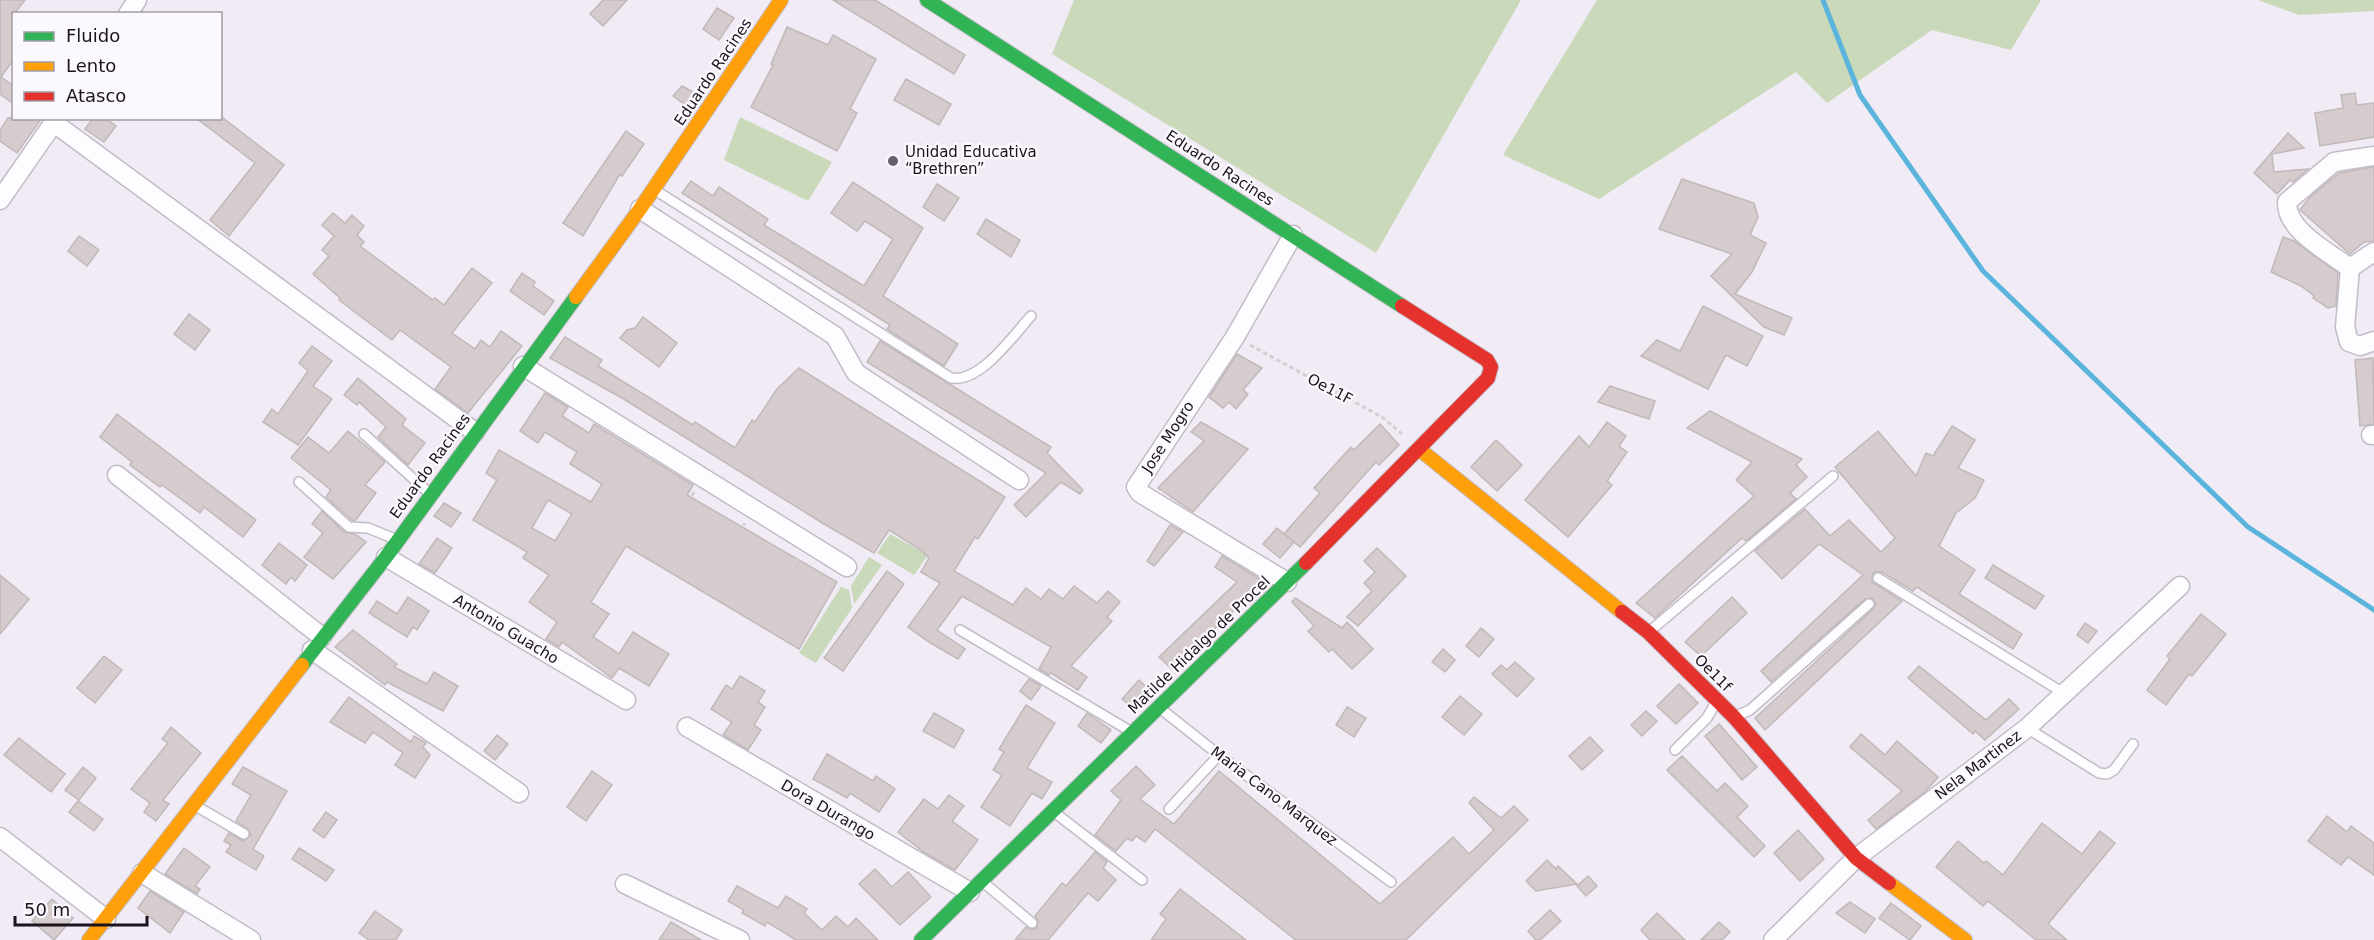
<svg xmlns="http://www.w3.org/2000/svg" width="2374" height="940" viewBox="0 0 2374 940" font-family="'DejaVu Sans',sans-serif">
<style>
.green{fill:#c9d9ba}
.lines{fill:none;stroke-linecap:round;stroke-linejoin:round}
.stream{stroke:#5bb4db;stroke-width:5}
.building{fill:#d6cccd;stroke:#c1b8ba;stroke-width:1.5;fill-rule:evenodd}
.lane-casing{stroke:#c2bcc6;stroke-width:12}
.street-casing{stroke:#c2bcc6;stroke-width:21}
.fast-casing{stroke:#c2bcc6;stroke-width:16}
.slow-casing{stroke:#c2bcc6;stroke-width:16}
.jam-casing{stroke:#c2bcc6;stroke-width:16}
.path{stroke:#d2d0d3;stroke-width:3;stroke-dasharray:4.5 3;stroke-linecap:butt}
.lane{stroke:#fdfcfe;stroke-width:9}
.street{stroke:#fdfcfe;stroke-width:18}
.fast{stroke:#30b455;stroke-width:14}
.slow{stroke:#ff9f0a;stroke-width:14}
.jam{stroke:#e5322d;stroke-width:14}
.poi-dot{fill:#655f6a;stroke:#fbf8fe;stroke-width:2}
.labels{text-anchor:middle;stroke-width:4.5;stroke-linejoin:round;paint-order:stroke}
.street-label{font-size:15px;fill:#1a141f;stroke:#fbf8fe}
.poi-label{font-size:15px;fill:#1a141f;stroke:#fbf8fe;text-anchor:start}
</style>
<rect width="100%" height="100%" fill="#f1ebf6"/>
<g class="green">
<path d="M1074,0H1521L1376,253L1052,54Z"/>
<path d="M1597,0H2041L2011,50L1932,30L1827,103L1796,72L1599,199L1503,155Z"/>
<path d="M2258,0H2374V11L2299,15Z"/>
<path d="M740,117L832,162L808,201L724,160Z"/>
<path d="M890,534L928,555L914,575L877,553Z"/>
<path d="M869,557L882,565L854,604L851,586Z"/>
<path d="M841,587L849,590L852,608L816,663L799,653Z"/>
</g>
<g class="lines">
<path class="stream" d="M1823,0L1860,95L1983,271L2248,527L2374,610"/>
</g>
<g class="building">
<path d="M0,0H25L14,14V59L1,77L14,86V104L0,94Z"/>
<path d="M603,0H627L603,26L590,14Z"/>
<path d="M833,0H875L965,55L954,74Z"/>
<path d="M717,8L734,18L719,40L703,29Z"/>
<path d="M787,27L828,45L833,35L876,59L850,109L857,113L837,151L751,107L773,65L771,64Z"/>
<path d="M906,79L951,104L939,125L894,100Z"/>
<path d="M682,86L695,93L688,107L673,96Z"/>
<path d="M2355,93L2357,105L2374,103V137L2320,146L2315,113L2343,108L2341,95Z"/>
<path d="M8,118H42L17,153L0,141V130Z"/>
<path d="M93,118H105L116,126L104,142L85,129Z"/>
<path d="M196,118H223L284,165L229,236L210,220L255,163Z"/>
<path d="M626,131L644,144L622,176L620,174L583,236L563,223Z"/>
<path d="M2288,133L2304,148L2272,154L2274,172L2308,169L2293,182L2290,180L2277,194L2254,173Z"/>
<path d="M2374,167V241L2364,242L2350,254L2300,210L2310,197L2339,173Z"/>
<path d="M1682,179L1754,203L1758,217L1750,235L1766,243L1752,272L1735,294L1792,318L1784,335L1764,327L1711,276L1732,254L1659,229Z"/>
<path d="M691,181L713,196L719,187L768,219L764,225L864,286L893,239L865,221L857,231L831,213L853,182L923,228L883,296L958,344L944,366L887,329L890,325L682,193Z"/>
<path d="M937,184L959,198L944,221L923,207Z"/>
<path d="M333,213L345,223L352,215L364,226L357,235L364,242L360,246L433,300L435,298L444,305L472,268L492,283L452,333L475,349L481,340L490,347L501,331L522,346L468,413L435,389L451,367L400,330L392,340L339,300L340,298L313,274L329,256L322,250L334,236L322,225Z"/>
<path d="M986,219L1020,240L1011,257L977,234Z"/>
<path d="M79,236L99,250L87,266L68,251Z"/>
<path d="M2283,237L2294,241L2338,273L2336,306L2328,308L2313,298L2314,296L2301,286L2271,272Z"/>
<path d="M522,273L535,282L533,286L554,301L544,315L510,291Z"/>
<path d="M1703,306L1763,336L1747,366L1726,355L1708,389L1641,356L1657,340L1680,351Z"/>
<path d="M189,314L210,330L195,350L174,334Z"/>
<path d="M643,317L677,343L659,367L620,338L627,330L635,328Z"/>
<path d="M565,337L602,360L598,366L693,425L695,422L735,448L752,420L755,422L777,389L799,368L1005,497L978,539L975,537L954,571L1013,605L1026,588L1041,599L1049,589L1063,599L1074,586L1097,603L1108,591L1120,602L1107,617L1112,621L1071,666L1087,677L1078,690L1051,673L1049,675L1039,669L1051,647L962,596L937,630L965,649L958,659L929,642L908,627L940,583L921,572L929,558L921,550L889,530L874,553L824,524L622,398L550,358Z"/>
<path d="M880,341L1051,447L1047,453L1083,490L1080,494L1061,482L1026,517L1014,505L1046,473L867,362Z"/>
<path d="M312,346L332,361L313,386L332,399L298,445L263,422L272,409L278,414L308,371L299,363Z"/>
<path d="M1237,354L1262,368L1243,390L1248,394L1236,409L1229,402L1223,408L1209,397Z"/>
<path d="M2373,358L2374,424L2360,426L2355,360Z"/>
<path d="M358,378L406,419L402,425L425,443L408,465L378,437L386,427L359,402L357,405L344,395Z"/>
<path d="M1610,386L1655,401L1649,419L1598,402Z"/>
<path d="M545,393L568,407L562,416L589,433L594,424L693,485L687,495L837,582L799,649L626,546L591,602L609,614L593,637L619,654L633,632L669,654L649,686L619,668L612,678L562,642L559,647L546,639L557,622L529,602L549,575L523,558L527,552L473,520L497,480L486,473L499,450L591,502L602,484L570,464L577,452L545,432L538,443L520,431ZM548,500L572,514L555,541L532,528Z"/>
<path d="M1710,411L1802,459L1796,465L1807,477L1790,493L1796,499L1746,541L1742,538L1655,618L1636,603L1754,496L1736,480L1752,462L1687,428Z"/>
<path d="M117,414L256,520L243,537L204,507L200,513L162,485L160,487L130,465L132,462L100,437Z"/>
<path d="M1201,422L1248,449L1193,512L1158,488L1204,441L1191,432Z"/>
<path d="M1607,422L1626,436L1619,446L1627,452L1607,481L1612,485L1568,537L1525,500L1579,436L1589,447Z"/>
<path d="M1380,424L1399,445L1379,465L1376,462L1300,547L1284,534L1320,493L1314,488L1351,447L1354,450Z"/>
<path d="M1952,426L1975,440L1958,468L1984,480L1975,498L1956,513L1939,546L1975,570L1959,594L2022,634L2013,649L1917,587L1913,591L1882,572H1875L1872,575V582L1902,601L1765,730L1755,718L1873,609L1876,603L1872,598L1865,599L1771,682L1761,671L1863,575L1819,544L1782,579L1755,551L1805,509L1830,536L1849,520L1881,552L1895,538L1835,467L1878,431L1916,476L1926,453L1933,456Z"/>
<path d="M348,431L385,462L365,485L376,493L355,521L352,520L326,497L331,490L291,458L308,437L329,453Z"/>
<path d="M1496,440L1522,465L1497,491L1471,467Z"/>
<path d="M444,503L461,513L451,527L434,516Z"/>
<path d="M322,511L344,532L355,534L366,542L333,579L304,557L323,533L312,524Z"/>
<path d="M1170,525L1183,532L1154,566L1147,561Z"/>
<path d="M1277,528L1294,542L1280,558L1263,544Z"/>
<path d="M437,538L452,548L435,573L419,564Z"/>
<path d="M279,543L307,565L295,581L291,577L286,584L262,565Z"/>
<path d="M1377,548L1406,576L1358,626L1347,617L1372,591L1364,583L1375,572L1364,561Z"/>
<path d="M1222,556L1260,579L1250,595L1172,669L1159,657L1237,582L1215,567Z"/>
<path d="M1993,565L2044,596L2035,609L1985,578Z"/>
<path d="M887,571L904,584L843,671L824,658Z"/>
<path d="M0,575L29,599L0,634Z"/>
<path d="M408,597L429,611L417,630L413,627L407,637L369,613L377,601L397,614Z"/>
<path d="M1732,597L1747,613L1701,656L1685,642Z"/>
<path d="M1295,598L1342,628L1347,622L1373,649L1352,669L1332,649L1329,652L1308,631L1314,626L1292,602Z"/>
<path d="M2201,614L2226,634L2192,676L2189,674L2166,705L2147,690L2170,659L2167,656Z"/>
<path d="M2085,623L2097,631L2088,643L2077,635Z"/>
<path d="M1481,628L1494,639L1479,657L1466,646Z"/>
<path d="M353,630L397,664L394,667L427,684L434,672L458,686L443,711L387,682L385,685L335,647Z"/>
<path d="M1443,649L1455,660L1445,672L1432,662Z"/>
<path d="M104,656L122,670L95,703L77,688Z"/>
<path d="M1515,662L1534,679L1517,697L1492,674L1501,665L1507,670Z"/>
<path d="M1919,666L1986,720L2009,699L2019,709L1985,740L1975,731L1973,734L1908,678Z"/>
<path d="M740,676L765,691L758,702L765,707L754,725L761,730L748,750L723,735L732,722L711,709L726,685L732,689Z"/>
<path d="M1029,679L1041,686L1031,700L1020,691Z"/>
<path d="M1139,680L1149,689L1133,708L1122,699Z"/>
<path d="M1679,684L1698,703L1676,724L1657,706Z"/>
<path d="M1460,696L1482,714L1464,735L1442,717Z"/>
<path d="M349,697L411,742L414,736L426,743L423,747L430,755L415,778L395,765L403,753L373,732L365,743L330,722Z"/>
<path d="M1026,705L1055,723L1027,768L1052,782L1042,799L1032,793L1010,826L981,807L1002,775L993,770L1004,752L999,749Z"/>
<path d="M1347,707L1366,718L1354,737L1336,725Z"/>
<path d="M1646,711L1657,721L1642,736L1631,725Z"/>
<path d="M934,713L964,730L954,748L923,731Z"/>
<path d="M1087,713L1111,730L1101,743L1078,726Z"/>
<path d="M1719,724L1757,767L1742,780L1705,736Z"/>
<path d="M171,727L201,753L163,800L169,804L156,821L144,812L150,803L131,789L168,743L162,739Z"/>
<path d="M1861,734L1885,755L1897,741L1938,777L1926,791L1876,829L1868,820L1902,791L1850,747Z"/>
<path d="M497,735L508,744L495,760L484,751Z"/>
<path d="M1590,737L1603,751L1582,770L1569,756Z"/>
<path d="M19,738L65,774L51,792L4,755Z"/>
<path d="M827,754L873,781L876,776L895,789L879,812L850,793L847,798L813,779Z"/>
<path d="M1682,756L1717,791L1725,783L1748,806L1737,817L1765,846L1754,857L1667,770Z"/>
<path d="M1136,766L1155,785L1140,799L1174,824L1219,771L1380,904L1453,837L1469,854L1494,830L1469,803L1474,797L1501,818L1514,806L1528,820L1406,940H1296L1155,829L1145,842L1136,836L1132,841L1127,838L1116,851L1095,835L1121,800L1111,791Z"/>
<path d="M83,767L96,778L79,800L65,790Z"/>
<path d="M243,767L287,791L253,849L264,856L256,870L226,852L231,845L224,841L229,833L243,841L251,835L248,829L236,821L251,795L232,784Z"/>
<path d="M592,771L612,785L586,821L567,807Z"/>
<path d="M949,795L964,806L952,821L978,840L955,870L925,853L898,832L924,799L938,809Z"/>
<path d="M78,801L103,819L94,831L69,812Z"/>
<path d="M326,812L337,820L324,838L313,830Z"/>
<path d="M2327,816L2347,832L2351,826L2374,843V875L2348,857L2341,865L2308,841Z"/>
<path d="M2042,823L2082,854L2100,831L2115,843L2048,924L2067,940H2036L1988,901L1983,906L1936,867L1958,841L1984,863L1986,861L2003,875Z"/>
<path d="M1798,830L1824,859L1800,881L1774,853Z"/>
<path d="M184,848L210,867L195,886L200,889L197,894L165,874Z"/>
<path d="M299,848L334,870L326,881L292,859Z"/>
<path d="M1095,852L1107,862L1103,868L1116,880L1098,901L1088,893L1048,940H1015L1026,927L1031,930L1037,928L1038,921L1035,916L1062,883L1066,886Z"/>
<path d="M1547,860L1556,869L1558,866L1577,884L1536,891L1526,881Z"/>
<path d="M875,869L892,887L908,872L931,897L900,925L859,884Z"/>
<path d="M1588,876L1597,886L1586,896L1577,886Z"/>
<path d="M737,886L778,908L786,896L807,909L804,913L822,930L836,916L848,927L856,918L878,940H796L767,922L765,926L742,913L744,910L728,901Z"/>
<path d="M1180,889L1246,940H1151L1166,919L1160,914Z"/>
<path d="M150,891L184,912L170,933L138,908Z"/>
<path d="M52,899L73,918L54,940L32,921Z"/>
<path d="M1850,902L1875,919L1865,933L1836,913Z"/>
<path d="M1891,903L1921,926L1910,940L1879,918Z"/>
<path d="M1550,910L1561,921L1540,940H1536L1528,931Z"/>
<path d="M375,911L402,930L396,940H369L359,933Z"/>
<path d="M1657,913L1685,940H1650L1641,930Z"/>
<path d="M671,922L701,940H659Z"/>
<path d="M1719,922L1730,932L1722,940H1701Z"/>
</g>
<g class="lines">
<defs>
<g id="lane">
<path d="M655,190L951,378C980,383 1012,337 1031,316"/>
<path d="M364,434L429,493"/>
<path d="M299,482L349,527L368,528L395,539"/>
<path d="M1878,578L2065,694"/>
<path d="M960,630L1130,731"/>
<path d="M1650,631L1833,476"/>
<path d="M1161,709L1219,755L1391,882"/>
<path d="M1736,716L1750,710L1869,604"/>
<path d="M2027,728L2099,773L2107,774L2114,770L2133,744"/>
<path d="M1675,750L1707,718L1716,702"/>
<path d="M196,806L244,834"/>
<path d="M1169,809L1219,755"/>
<path d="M1054,812L1142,880"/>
<path d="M983,882L1032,923"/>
</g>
<g id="street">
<path d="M128,14L137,0"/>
<path d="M54,123L475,432"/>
<path d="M2374,156L2334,162L2287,202C2286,231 2329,252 2350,268L2345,327L2349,342L2360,346L2374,341"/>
<path d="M0,200L57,118"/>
<path d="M640,209L835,336L856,373L1019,480"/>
<path d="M2350,268L2374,252"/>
<path d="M523,366L847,567"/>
<path d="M2371,435H2374"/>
<path d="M117,475L322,637"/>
<path d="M386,557L626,700"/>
<path d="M1287,582L1140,493L1136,487L1235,337L1293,235"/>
<path d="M312,650L519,793"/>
<path d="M687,727L970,892"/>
<path d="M0,837L106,919"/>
<path d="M142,873L251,940"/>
<path d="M625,884L740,940"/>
<path d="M1773,940L1856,858L2027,728L2180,586"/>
</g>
<g id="fast">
<path d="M927,0L1402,306"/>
<path d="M302,665L386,557L576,297"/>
<path d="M921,940L1306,563"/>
</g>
<g id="slow">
<path d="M576,297L640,209L781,0"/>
<path d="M1419,449L1622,612"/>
<path d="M1889,883L1965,940"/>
<path d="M89,940L302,665"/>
</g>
<g id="jam">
<path d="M1306,563L1488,378L1491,367L1487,360L1402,306"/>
<path d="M1622,612L1648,632L1734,717L1856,858L1889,883"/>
</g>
</defs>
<use href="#lane" class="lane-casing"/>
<use href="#street" class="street-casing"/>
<use href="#fast" class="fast-casing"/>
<use href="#slow" class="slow-casing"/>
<use href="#jam" class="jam-casing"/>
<g class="path">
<path d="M1250,345L1382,417L1402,434"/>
<path d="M607,525L645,462"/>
<path d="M660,547L694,492"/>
<path d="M708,583L745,523"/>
<path d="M764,613L798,556"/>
</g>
<use href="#lane" class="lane"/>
<use href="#street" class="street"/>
<use href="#fast" class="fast"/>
<use href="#slow" class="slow"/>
<use href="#jam" class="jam"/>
</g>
<circle class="poi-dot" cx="893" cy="161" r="6"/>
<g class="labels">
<g class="street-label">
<text transform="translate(713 72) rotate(-56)" y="5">Eduardo Racines</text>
<text transform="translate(1220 168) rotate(33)" y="5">Eduardo Racines</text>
<text transform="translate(1330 389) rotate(28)" y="5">Oe11F</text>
<text transform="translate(1168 437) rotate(-57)" y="5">Jose Mogro</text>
<text transform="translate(430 466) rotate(-54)" y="5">Eduardo Racines</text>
<text transform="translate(506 629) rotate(31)" y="5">Antonio Guacho</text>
<text transform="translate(1199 645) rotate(-44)" y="5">Matilde Hidalgo de Procel</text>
<text transform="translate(1713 673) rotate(45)" y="5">Oe11f</text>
<text transform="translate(1978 765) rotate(-37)" y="5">Nela Martinez</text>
<text transform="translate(1274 796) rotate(37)" y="5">Maria Cano Marquez</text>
<text transform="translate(828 810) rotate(30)" y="5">Dora Durango</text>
</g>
<g class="poi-label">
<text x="905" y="157">Unidad Educativa<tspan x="905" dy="17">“Brethren”</tspan></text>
</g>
</g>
<rect x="12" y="12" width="210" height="108" fill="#fbf8fe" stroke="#a19da5" stroke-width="1.5"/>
<rect x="24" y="32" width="30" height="9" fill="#30b455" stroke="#a19da5" stroke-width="1.5"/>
<text x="66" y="42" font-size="18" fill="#1a141f">Fluido</text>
<rect x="24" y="62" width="30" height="9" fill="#ff9f0a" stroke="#a19da5" stroke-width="1.5"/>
<text x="66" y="72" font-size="18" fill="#1a141f">Lento</text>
<rect x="24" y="92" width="30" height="9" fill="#e5322d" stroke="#a19da5" stroke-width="1.5"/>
<text x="66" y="102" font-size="18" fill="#1a141f">Atasco</text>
<path d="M15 916v9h132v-9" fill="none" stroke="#1a141f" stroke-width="3"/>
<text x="24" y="916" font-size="18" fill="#1a141f" stroke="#fbf8fe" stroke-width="4.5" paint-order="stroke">50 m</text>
</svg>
